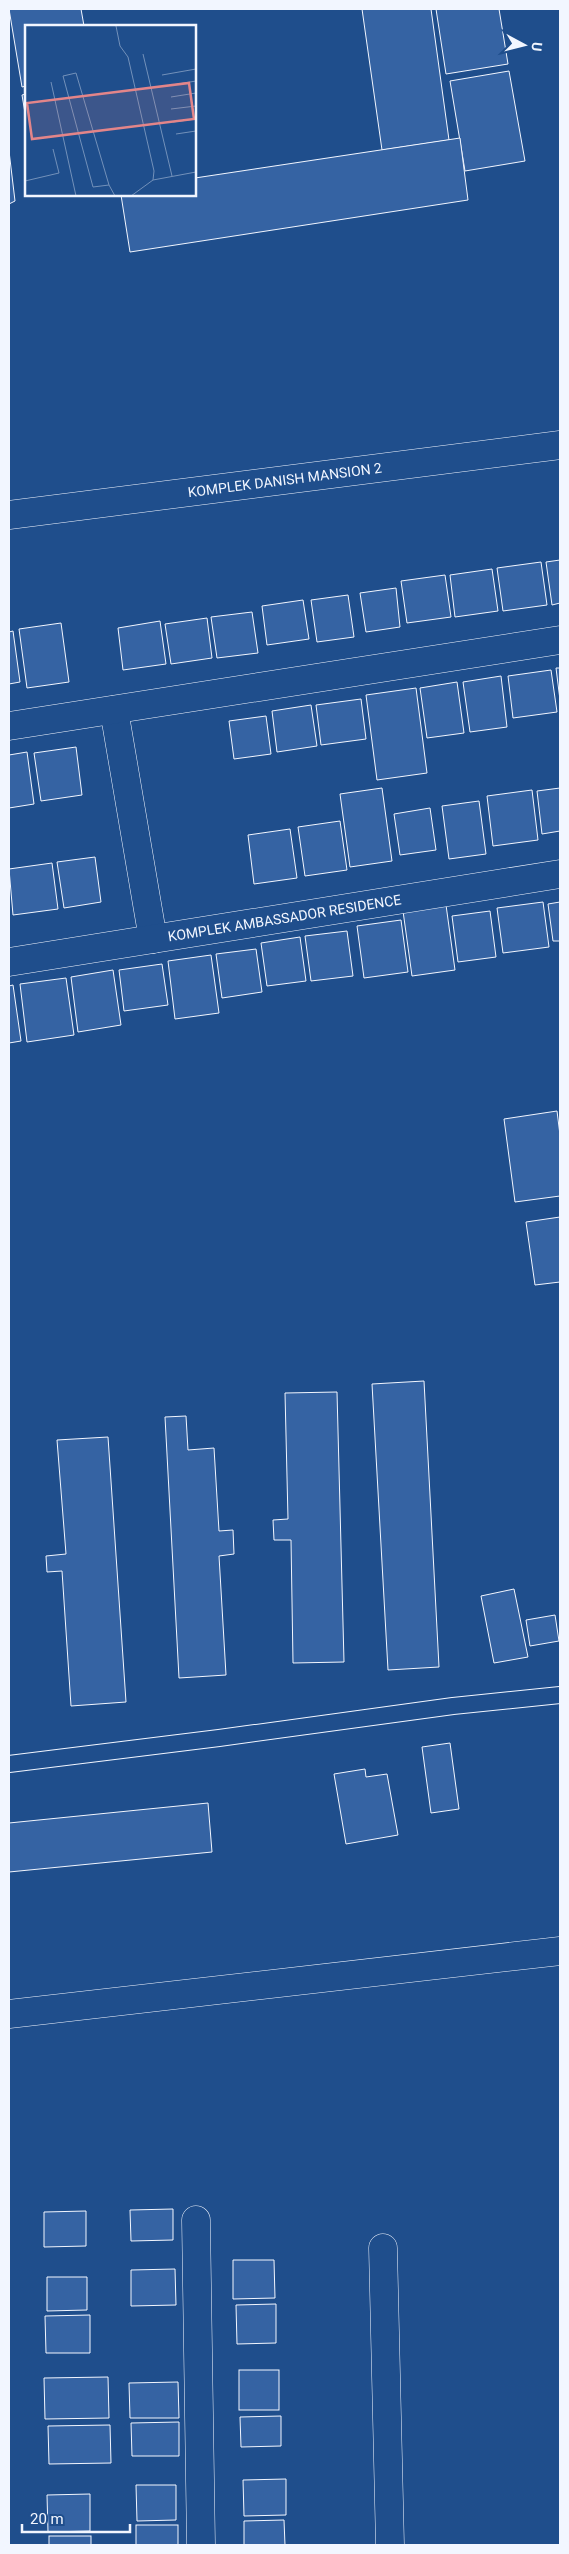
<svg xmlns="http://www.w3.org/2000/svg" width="569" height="2554" viewBox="0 0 569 2554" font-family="Roboto,sans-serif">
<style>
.building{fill:#3563a3;stroke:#f2f6ff}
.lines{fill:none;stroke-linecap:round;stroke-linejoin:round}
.service-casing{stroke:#f2f6ff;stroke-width:18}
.minor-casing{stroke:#f2f6ff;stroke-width:29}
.service{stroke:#1f4e8c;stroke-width:16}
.minor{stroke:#1f4e8c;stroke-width:28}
.labels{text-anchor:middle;stroke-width:4;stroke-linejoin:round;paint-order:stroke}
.street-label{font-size:14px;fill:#f2f6ff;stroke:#1f4e8c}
.inset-road{fill:none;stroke:#7391ba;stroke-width:1}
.view{fill:#e38589;fill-opacity:0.15;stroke:#e38589;stroke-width:2.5}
.inset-edge{fill:none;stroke:#f2f6ff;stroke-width:2.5}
</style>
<rect width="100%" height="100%" fill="#1f4e8c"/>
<g class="building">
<path d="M9,9H81L84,26H26V86L22,87Z"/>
<path d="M362,9H431L449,140L382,150Z"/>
<path d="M436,9H499L508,64L446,74Z"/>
<path d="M509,71L525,161L465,171L450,81Z"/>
<path d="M26,94V119L22,95Z"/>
<path d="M460,138L468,200L130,252L121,195H195V178Z"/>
<path d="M9,151L15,201L9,204Z"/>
<path d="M560,560V603L552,605L546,562Z"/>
<path d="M541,562L547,605L503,611L497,568Z"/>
<path d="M492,569L498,611L455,617L450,575Z"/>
<path d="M445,575L451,617L407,623L401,581Z"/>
<path d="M396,588L400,627L366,632L360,593Z"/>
<path d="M348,595L354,637L317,642L311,600Z"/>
<path d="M303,600L309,639L267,645L262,606Z"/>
<path d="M252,612L258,653L217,658L211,617Z"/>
<path d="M207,618L212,658L171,664L165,624Z"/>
<path d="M160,621L166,664L123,670L118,628Z"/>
<path d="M61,623L69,682L27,688L19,629Z"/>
<path d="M13,631L20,682L9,684V632Z"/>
<path d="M556,668H560V700Z"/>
<path d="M551,670L557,712L513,718L508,676Z"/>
<path d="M501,676L507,727L470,732L463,682Z"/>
<path d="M457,682L464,733L427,738L420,688Z"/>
<path d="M416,688L427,773L377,780L366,695Z"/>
<path d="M361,699L366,739L321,745L316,705Z"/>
<path d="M311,705L317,746L277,752L272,711Z"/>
<path d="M266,716L271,754L234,759L229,721Z"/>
<path d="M76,747L82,795L41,801L34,753Z"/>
<path d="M27,752L34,804L9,808V755Z"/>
<path d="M382,788L392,861L350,867L340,794Z"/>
<path d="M560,788V831L542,834L537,791Z"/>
<path d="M532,790L538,840L493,846L487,796Z"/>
<path d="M479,801L486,854L449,859L442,806Z"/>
<path d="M430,808L436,850L400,855L394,814Z"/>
<path d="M340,821L347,870L305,876L298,827Z"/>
<path d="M290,829L297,878L254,884L248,835Z"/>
<path d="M95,857L101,902L64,908L57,862Z"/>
<path d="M52,863L58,909L13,915L9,869Z"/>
<path d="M543,902L549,947L503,953L497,908Z"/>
<path d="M560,902V941H553L548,904Z"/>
<path d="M446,905L455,970L412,976L403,911Z"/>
<path d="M490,911L496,957L458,962L452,916Z"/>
<path d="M401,920L408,972L364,978L357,926Z"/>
<path d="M347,931L353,976L311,981L305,936Z"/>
<path d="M300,937L306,981L267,986L261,943Z"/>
<path d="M256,949L262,992L222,998L216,954Z"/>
<path d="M211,955L219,1013L175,1019L168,961Z"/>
<path d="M162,964L168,1005L124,1011L119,970Z"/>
<path d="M113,970L121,1025L78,1032L71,977Z"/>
<path d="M66,978L74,1035L27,1042L20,984Z"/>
<path d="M13,985L21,1041L9,1043V986Z"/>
<path d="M557,1111L560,1135V1196L515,1202L504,1119Z"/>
<path d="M560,1217V1282L535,1285L526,1222Z"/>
<path d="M424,1381L439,1667L388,1670L372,1384Z"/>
<path d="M337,1392L344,1662L293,1663L291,1540H274L273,1520L288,1519L285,1393Z"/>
<path d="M186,1416L188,1450L214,1448L219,1531L233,1530L234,1554L219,1556L226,1675L179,1678L165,1417Z"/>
<path d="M108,1437L126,1702L71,1706L62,1571L47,1572L46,1556L66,1554L57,1440Z"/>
<path d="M514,1589L528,1657L494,1663L481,1596Z"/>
<path d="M555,1615L559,1641L530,1646L526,1620Z"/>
<path d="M450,1743L459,1809L431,1813L422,1747Z"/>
<path d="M365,1769L366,1777L387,1774L398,1835L346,1844L334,1774Z"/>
<path d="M208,1803L212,1852L9,1872V1823Z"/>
<path d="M173,2209V2240L131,2241L130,2210Z"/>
<path d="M86,2211V2246L44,2247V2212Z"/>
<path d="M233,2260H274L275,2298L233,2299Z"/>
<path d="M175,2269L176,2305L131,2306V2270Z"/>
<path d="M47,2277H87V2310L47,2311Z"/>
<path d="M276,2304V2343L237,2344L236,2305Z"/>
<path d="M90,2315V2353H46L45,2316Z"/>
<rect x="239" y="2370" width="40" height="40"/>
<path d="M108,2377L109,2418L45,2419L44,2378Z"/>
<path d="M178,2382L179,2418H130L129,2383Z"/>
<path d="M281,2416V2446L241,2447L240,2417Z"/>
<path d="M179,2422V2456H132L131,2423Z"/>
<path d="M110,2425L111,2463L49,2464L48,2426Z"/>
<path d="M286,2479V2515L244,2516L243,2480Z"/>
<path d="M136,2485H176V2520L137,2521Z"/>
<path d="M90,2494V2531L48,2532L47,2495Z"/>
<path d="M284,2520L285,2545H244V2521Z"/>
<rect x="136" y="2525" width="42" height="20"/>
<rect x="49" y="2536" width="42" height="9"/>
</g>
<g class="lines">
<defs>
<path id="service" d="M9,1764L219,1738L453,1706L560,1695"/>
<g id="minor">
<path id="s1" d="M9,515L560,445"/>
<path d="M114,710L153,939"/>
<path d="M9,726L560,640"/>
<path id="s2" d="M9,962L560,874"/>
<path d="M9,2014L560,1951"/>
<path d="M196,2220L201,2545"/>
<path d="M383,2248L390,2545"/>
</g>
</defs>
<use href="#service" class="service-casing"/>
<use href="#minor" class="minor-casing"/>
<use href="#service" class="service"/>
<use href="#minor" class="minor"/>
</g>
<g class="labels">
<g class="street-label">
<text dy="5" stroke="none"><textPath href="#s1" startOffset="278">KOMPLEK DANISH MANSION 2</textPath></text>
<text dy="5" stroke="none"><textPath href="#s2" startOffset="279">KOMPLEK AMBASSADOR RESIDENCE</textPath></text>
</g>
</g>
<g transform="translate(25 25)">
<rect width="171" height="171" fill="#1f4e8c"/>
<path class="inset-road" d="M91,1L95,21L103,32L129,146L128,155M118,29L147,151M137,50L171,44M26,57L51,171M141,61L171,56M146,72L171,68M146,84L171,81M148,97L171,94M151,109L171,106M0,156L34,148L28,124M84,160L68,162L38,51L51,48L84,160L90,171M106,171L128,155L171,147"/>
<path class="view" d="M164,58L169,94L7,114L2,78Z"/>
<rect width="171" height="171" class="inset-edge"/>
</g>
<rect width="569" height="2554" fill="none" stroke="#f2f6ff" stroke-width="20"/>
<g transform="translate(524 45) rotate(97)" stroke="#1f4e8c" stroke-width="4" paint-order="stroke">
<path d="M0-4L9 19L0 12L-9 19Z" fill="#f2f6ff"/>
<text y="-8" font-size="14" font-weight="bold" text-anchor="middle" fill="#f2f6ff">U</text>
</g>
<path d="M22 2524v8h108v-8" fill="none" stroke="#f2f6ff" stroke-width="2.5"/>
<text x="30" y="2524" font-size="15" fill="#f2f6ff" stroke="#1f4e8c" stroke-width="4" paint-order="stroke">20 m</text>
</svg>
